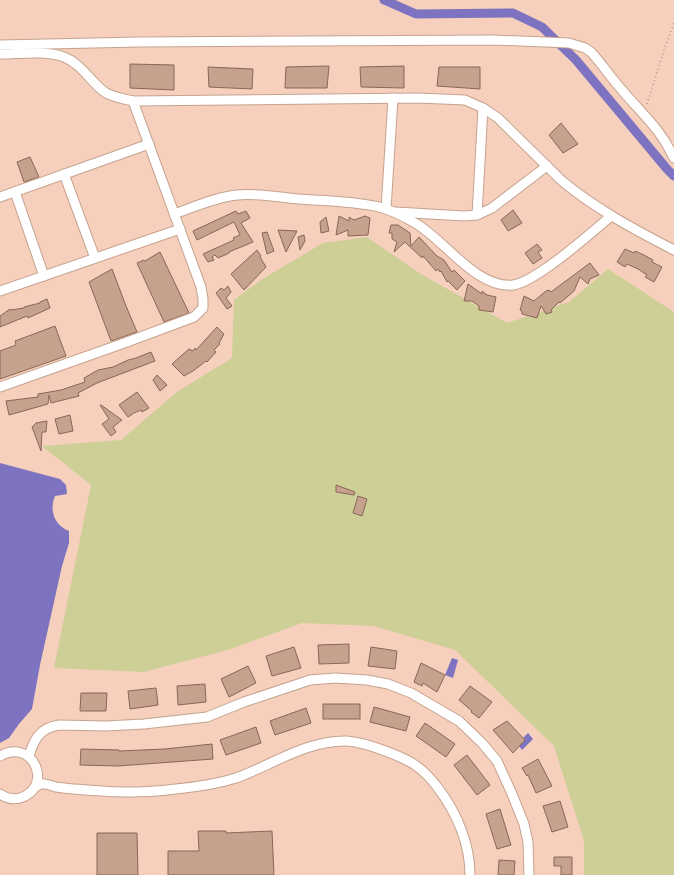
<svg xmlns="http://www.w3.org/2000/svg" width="674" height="875" viewBox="0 0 674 875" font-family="Manrope,sans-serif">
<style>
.green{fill:#cdcf97}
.water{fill:#7e73c0}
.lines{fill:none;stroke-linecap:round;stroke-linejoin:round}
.canal{stroke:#7e73c0;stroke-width:9}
.building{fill:#c5a18e;stroke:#886755}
.street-casing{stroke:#c6a28f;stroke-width:11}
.path{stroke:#b19383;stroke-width:1.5;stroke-dasharray:1 3;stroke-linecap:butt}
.street{stroke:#fff;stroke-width:9}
</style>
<rect width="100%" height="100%" fill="#f6d0bc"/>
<path class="green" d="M367,237L421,274L507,323L569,302L608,269L674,312V875H584V841L554,746L455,650L374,626L302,623L231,649L144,672L54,668L91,485L42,446L121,440L177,392L232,358L234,300L264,278L323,243Z"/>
<g class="water">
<path d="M0,463L60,479L66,485L67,494L55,496C49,510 54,525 69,531V543L62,566L40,665L32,709L19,724L9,738L0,743Z"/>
<path d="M452,658L458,660L453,678L445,675Z"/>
<path d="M528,733L533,739L522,750L519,746L525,740L523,738Z"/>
</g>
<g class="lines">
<path class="canal" d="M384,0L416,14L513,13L542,27L576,60L667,169L674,176"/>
</g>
<g class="building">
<path d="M130,64L174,65V90L130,88Z"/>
<path d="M329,66L327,88H285L286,67Z"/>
<path d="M404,66V88L361,87L360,67Z"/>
<path d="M208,67L253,69L252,89L209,87Z"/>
<path d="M439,67H480V89L437,86Z"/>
<path d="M561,123L578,144L563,153L549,135Z"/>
<path d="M30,157L39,177L24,182L17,162Z"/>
<path d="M513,210L522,223L508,231L501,220Z"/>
<path d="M236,211L238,214L246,211L250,218L241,223L253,242L229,252V253L225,255L218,258L215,255L212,257L214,260L208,262L203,254L234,240L233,238L240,235L234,222L197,240L193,231Z"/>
<path d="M339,216L349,221V217L354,220L365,216L370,218L368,235L348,236V230L336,235Z"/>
<path d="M326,217L329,231L321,233L320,222Z"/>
<path d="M391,225H398L410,233L411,246L419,237L437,256L444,260L452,272L454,270L465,281L457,290L448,281L447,282L441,271L440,272L438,269L436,271L423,256L422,258L405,242L394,252L397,242L392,239V233H389Z"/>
<path d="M278,230L297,231L286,252Z"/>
<path d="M267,232L274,251L267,254L262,233Z"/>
<path d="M304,235L305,241L300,250L298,237Z"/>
<path d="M537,244L542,250L538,252L542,258L533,264L525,253Z"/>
<path d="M625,249L634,253L635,251L644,255L653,260L652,262L662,267L654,282L645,277L647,275L638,269L627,264L625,267L617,262Z"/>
<path d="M257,250L261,256L260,257L266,267L244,290L231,274Z"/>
<path d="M160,252L189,313L164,322L137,263L144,260L145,261Z"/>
<path d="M590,263L599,275L590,279L588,284L580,277L574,291L560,303L559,302L551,310L552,312L546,314L541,306L537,318L522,314V311L520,310L524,296L534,301L546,291L549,290L551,292Z"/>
<path d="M112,269L126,306L137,332L111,341L89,282Z"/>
<path d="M468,284L482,294V291L487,295L496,297L493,312L479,310V306L472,301H464Z"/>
<path d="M228,286L231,292L226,298L232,306L227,309L216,293L221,288L224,290Z"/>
<path d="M47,299L50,308L28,318L27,316L0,327V316L10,309L11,310L24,308V307L40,303V302Z"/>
<path d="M55,326L66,356L0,379V351L16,345L15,341Z"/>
<path d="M217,327L224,334L219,343L220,344L214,350L216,352L207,362L206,361L193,371L184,376L172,364L189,349L193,351L195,348L196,350Z"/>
<path d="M151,352L155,361L97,383L78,393L79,396L51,403L49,395L48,404L9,415L6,401L38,397V394L61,390L85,382L84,378L98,370L113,367L128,360L136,358Z"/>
<path d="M157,375L167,385L160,391L153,380Z"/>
<path d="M137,392L149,408L142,412L141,410L134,413L128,417L119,405Z"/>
<path d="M100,405H101L122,420L113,427L116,432L111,436L102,424L109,419Z"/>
<path d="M70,415L73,431L59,434L55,419Z"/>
<path d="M47,421L46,432H42L41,451L32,427L36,423Z"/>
<path d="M336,485L355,492L354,495L336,492Z"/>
<path d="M358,496L367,499L362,516L353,513Z"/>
<path d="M349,644V663L319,664L318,645Z"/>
<path d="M294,647L301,668L272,676L266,656Z"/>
<path d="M371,647L397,651L395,669L368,666Z"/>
<path d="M421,663L445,675L437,692L423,683L422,686L414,682Z"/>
<path d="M248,666L256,683L229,697L221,679Z"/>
<path d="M205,684L206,702L178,705L177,686Z"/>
<path d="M470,686L492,702L479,718L471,712L472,711L459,700Z"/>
<path d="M156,688L158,705L130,709L128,691Z"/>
<path d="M81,693H107L106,711H80Z"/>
<rect x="323" y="704" width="37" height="15"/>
<path d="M374,707L410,717L406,731L370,722Z"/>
<path d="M306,708L311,723L275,735L270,721Z"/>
<path d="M507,721L525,740L513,753L493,730Z"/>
<path d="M425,723L455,744L446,757L416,736Z"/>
<path d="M256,727L261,743L226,755L220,740Z"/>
<path d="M212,744L213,759L118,766L80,765L81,749L119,750V751L165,749Z"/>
<path d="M467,755L490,785L477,795L454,765Z"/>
<path d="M538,759L552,786L536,793L528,775L527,776L522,768Z"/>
<path d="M560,801L568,827L552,832L543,806Z"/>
<path d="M500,809L511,845L497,849L486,814Z"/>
<path d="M198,831H226V833L272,831L274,875H168V851H199Z"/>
<path d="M97,833H137L138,875H97Z"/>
<path d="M554,857H572V875H561V866H554Z"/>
<path d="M499,860L515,861L514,875H498Z"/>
</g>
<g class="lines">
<defs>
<g id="street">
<path d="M0,45L140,42L494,40L569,43L585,48L591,52C602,64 611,78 622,90C643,115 660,128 674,158"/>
<path d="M0,54C21,54 44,50 64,57C82,64 91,83 106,93C114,97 124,99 133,101L418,98L465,100L483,108L498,118L562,181C596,209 635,230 674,250"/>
<path d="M64,174L95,258"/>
<path d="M15,192L44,276"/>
<path d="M0,197L149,144"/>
<path d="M386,209L393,98"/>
<path d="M396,212L464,216L477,215L492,208L547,166"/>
<path d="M174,214C194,207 216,197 237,195C257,193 279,197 298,199C325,201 353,201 379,207C391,210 405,217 415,223C444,239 476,289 513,285C536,282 591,233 611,216"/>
<path d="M477,215L483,108"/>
<path d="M0,291L180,229"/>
<path d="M0,387L127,342L194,317L203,308V299L201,287L133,101"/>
<path d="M0,756C34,737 54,788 20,798C13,800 6,798 0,794"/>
<path d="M29,756C34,739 40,728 59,725L106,726L144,724L207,717L244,702L310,680L335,678L367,680L388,684L411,693L459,721L482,743L497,761L512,794L524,824L528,842L529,875"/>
<path d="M35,787C37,786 39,785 41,784C45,783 51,786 56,787C70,789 86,790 101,791C123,793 154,792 176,789C196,787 217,784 236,778C272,765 307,740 347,741C361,742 375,747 388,752C412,761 423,768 438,788C457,813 470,844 470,875"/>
</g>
</defs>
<use href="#street" class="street-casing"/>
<path class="path" d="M647,104L665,47L674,23"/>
<use href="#street" class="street"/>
</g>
</svg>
